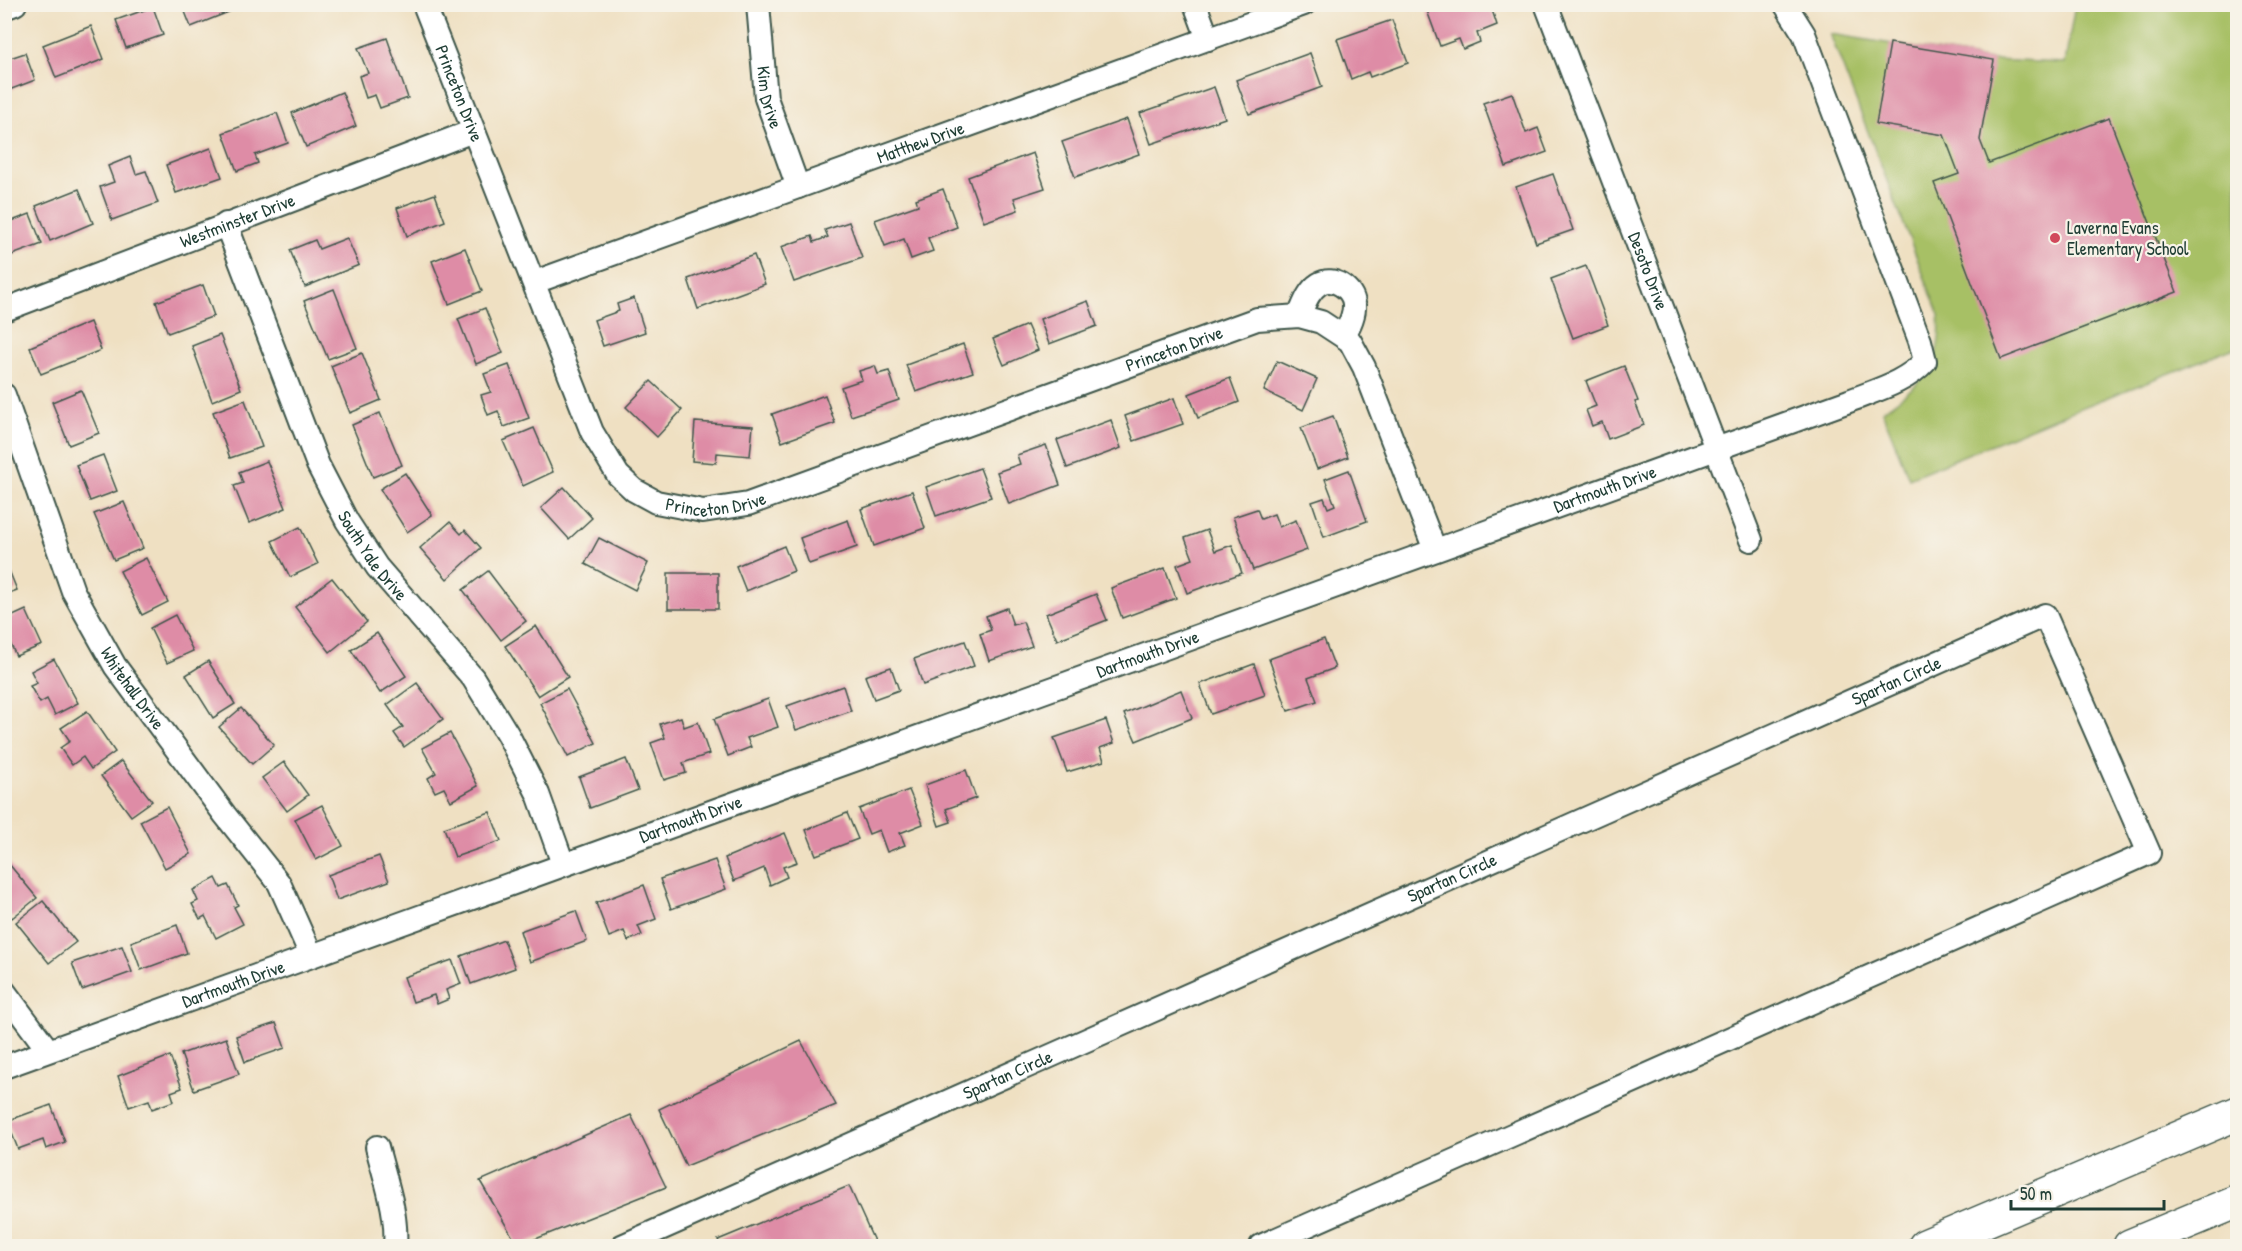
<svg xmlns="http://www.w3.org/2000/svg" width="2242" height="1251" viewBox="0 0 2242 1251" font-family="'Patrick Hand',sans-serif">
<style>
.green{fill:#a7c065;stroke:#637e4c;stroke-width:1.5}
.building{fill:#de8ca6}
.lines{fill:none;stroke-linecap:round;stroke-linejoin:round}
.street-casing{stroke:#3e5549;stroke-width:26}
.highway-casing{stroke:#3e5549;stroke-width:36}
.street{stroke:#fff;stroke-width:22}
.highway{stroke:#fff;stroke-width:33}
.poi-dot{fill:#d1495b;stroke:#f7f3e8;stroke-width:2}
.labels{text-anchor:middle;stroke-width:4.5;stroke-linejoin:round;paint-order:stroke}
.street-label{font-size:18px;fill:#1f3d34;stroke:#f7f3e8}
.poi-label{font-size:18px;fill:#1f3d34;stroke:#f7f3e8;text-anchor:start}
</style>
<rect width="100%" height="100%" fill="#f7f3e8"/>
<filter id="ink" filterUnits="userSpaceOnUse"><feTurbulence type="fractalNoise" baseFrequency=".0167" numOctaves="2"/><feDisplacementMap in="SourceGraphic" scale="12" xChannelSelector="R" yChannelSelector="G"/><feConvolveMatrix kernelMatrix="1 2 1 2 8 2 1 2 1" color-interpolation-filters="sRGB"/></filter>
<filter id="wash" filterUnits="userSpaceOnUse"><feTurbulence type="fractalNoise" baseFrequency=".008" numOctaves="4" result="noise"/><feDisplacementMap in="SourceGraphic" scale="24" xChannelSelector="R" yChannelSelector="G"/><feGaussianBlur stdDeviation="1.35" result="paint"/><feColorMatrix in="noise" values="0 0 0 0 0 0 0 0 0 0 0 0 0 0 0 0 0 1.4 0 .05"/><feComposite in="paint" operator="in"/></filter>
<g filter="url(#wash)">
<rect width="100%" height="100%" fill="#efe0c2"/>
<path class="green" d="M2075,5H2237V347L2055,418L1909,478L1882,411C1921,383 1944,367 1939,315L1830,34L1992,60L2065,63Z"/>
<g id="blocks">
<g class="building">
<path d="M182,4H228L231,11L191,27Z"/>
<path d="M1435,4H1490L1497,25L1477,33L1480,42L1463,49L1459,39L1440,46L1426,8Z"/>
<path d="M153,7L163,35L126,48L116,20Z"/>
<path d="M1392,20L1408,63L1370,77L1368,72L1351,79L1337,39Z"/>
<path d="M91,26L104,59L56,78L43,45Z"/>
<path d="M387,38L408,98L380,108L375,95L366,98L359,76L368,73L358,48Z"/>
<path d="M1890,43L1994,60L1980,140L1989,163L2109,118L2177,292L2001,359L1934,183L1959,174L1944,135L1876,124Z"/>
<path d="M25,53L35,80L4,92V60Z"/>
<path d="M1310,53L1322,87L1249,114L1236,80Z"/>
<path d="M1214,87L1225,118L1151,144L1140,113Z"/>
<path d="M342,92L356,126L306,147L292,113Z"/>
<path d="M1512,93L1526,133L1538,128L1547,152L1506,167L1483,103Z"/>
<path d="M277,113L288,143L255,155L258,163L237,171L223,133Z"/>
<path d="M1127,119L1139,154L1075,177L1062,142Z"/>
<path d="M211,148L222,177L176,193L166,165Z"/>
<path d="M1033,153L1045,188L1014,198L1018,210L984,222L968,177Z"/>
<path d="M130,157L136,174L146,171L158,203L112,220L100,187L114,182L108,166Z"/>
<path d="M1553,174L1573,230L1536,243L1516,187Z"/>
<path d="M79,189L93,223L50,241L36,206Z"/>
<path d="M943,189L957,227L928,238L933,251L911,259L904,239L885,246L875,220L918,205L916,199Z"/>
<path d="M435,194L445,221L407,236L397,208Z"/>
<path d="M30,214L42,244L4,258V224Z"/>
<path d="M849,222L862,258L794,282L781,247L812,236L814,242L828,237L825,230Z"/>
<path d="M347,238L359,265L305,287L290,250L315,240L319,249Z"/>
<path d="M465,248L482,291L449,304L432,261Z"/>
<path d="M754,255L765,284L698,309L688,279Z"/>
<path d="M1586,266L1608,325L1573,338L1551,279Z"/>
<path d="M203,285L214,316L168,333L156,302Z"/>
<path d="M334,289L357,348L328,359L304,301Z"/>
<path d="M634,298L645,332L603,346L594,320L619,311L617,304Z"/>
<path d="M1088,301L1097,326L1049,344L1040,319Z"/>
<path d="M485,308L503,353L476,364L458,319Z"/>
<path d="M90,322L101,350L41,374L30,347Z"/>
<path d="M1027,325L1038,350L1004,365L993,339Z"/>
<path d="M220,335L241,389L212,401L192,346Z"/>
<path d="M963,344L973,372L916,392L906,365Z"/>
<path d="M362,353L381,400L350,413L331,366Z"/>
<path d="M1277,361L1317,379L1303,410L1264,391Z"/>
<path d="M509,365L529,418L504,427L498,411L488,415L481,395L491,392L484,374Z"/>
<path d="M875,366L878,374L889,371L899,400L851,416L841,387L862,380L859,371Z"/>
<path d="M1624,366L1638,401L1635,402L1644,425L1608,439L1602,422L1592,426L1586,410L1596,406L1586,381Z"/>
<path d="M1230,378L1239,402L1198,418L1189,394Z"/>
<path d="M651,381L682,410L657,437L626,407Z"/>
<path d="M81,390L99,433L69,445L52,402Z"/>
<path d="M825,395L835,423L782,442L772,414Z"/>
<path d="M1174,398L1183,424L1134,441L1125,416Z"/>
<path d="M245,400L262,447L230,458L213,412Z"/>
<path d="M380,413L402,465L373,477L352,425Z"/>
<path d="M1333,416L1348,457L1317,469L1301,428Z"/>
<path d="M1111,420L1121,448L1067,468L1057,440Z"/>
<path d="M695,422L753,426L750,456L717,453L716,463L692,461Z"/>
<path d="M534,428L553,472L523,486L503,441Z"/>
<path d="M1046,445L1060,485L1009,504L997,472L1020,464L1017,455Z"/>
<path d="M103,455L117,491L90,501L76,465Z"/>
<path d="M267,461L286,508L249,523L234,486L243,483L239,472Z"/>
<path d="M980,468L991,497L936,516L926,487Z"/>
<path d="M1349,470L1367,521L1324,537L1312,502L1324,498L1328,508L1335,505L1325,479Z"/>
<path d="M405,473L432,515L407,532L380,489Z"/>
<path d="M564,487L592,518L569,539L541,508Z"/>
<path d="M912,491L925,528L874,546L861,509Z"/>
<path d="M124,502L143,548L114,560L94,514Z"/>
<path d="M1257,509L1261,519L1274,514L1279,527L1296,520L1307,550L1253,570L1233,517Z"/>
<path d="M848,520L857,547L809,564L800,538Z"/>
<path d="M450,522L461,534L465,530L481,548L447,579L420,548Z"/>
<path d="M300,527L318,564L290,577L272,541Z"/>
<path d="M1207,530L1215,551L1232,545L1242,573L1187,593L1177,565L1193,559L1185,538Z"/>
<path d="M599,538L648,563L635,590L585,564Z"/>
<path d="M784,546L794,571L746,591L736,566Z"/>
<path d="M4,558L17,590L4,595Z"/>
<path d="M146,558L168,602L142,615L120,571Z"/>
<path d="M1165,568L1176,598L1122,618L1111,588Z"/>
<path d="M488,571L526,621L501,640L463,590Z"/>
<rect x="668" y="573" width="50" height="36"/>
<path d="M332,578L367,622L330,652L295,607Z"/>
<path d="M1096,594L1107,620L1057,640L1046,614Z"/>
<path d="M1007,608L1013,625L1023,622L1032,646L989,661L980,634L991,630L986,616Z"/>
<path d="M26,610L42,645L16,656L4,629V620Z"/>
<path d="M175,615L193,651L167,663L150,628Z"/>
<path d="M536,626L568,677L538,696L505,646Z"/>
<path d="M377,633L406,676L380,693L351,650Z"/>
<path d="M1324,639L1335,668L1308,678L1317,701L1288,711L1269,659Z"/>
<path d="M965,641L974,666L923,685L914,659Z"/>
<path d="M54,659L78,703L55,715L47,699L40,703L30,686L37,683L31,671Z"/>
<path d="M208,661L235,704L213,718L186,675Z"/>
<path d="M1254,664L1265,695L1211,714L1200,684Z"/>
<path d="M891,667L899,690L874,699L865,676Z"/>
<path d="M417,683L443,719L404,747L394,733L403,727L387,705Z"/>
<path d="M843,686L851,711L796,730L787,706Z"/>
<path d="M567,689L596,743L568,757L540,703Z"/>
<path d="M1181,690L1192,718L1136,741L1124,714Z"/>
<path d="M768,699L778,727L747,738L751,747L728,756L714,719Z"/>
<path d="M241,708L274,745L252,764L219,727Z"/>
<path d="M87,711L115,752L91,769L83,757L72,765L60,748L70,741L61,728Z"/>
<path d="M681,717L684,727L698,722L709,754L683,763L686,773L664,780L651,743L665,738L660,724Z"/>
<path d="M1106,720L1114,743L1100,748L1104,761L1067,772L1054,738Z"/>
<path d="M450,733L478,786L451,801L444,788L435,792L428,778L436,773L422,748Z"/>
<path d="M626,759L638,790L590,808L579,777Z"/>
<path d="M121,761L152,801L131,816L101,776Z"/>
<path d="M284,762L308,795L287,811L262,778Z"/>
<path d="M966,770L976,798L946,809L951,822L939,826L925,785Z"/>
<path d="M909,790L923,824L900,833L905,845L887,852L879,830L869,834L859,809Z"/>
<path d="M322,805L343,846L316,860L295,819Z"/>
<path d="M167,807L191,854L165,868L140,821Z"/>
<path d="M490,812L501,841L455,857L444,828Z"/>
<path d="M847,813L858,839L816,855L806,830Z"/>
<path d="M785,833L797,862L783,867L787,877L770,885L764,868L734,881L725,858Z"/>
<path d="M379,856L389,881L337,900L328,875Z"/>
<path d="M4,858L37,898L12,918L4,908Z"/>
<path d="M715,860L726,889L671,909L660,879Z"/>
<path d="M216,878L221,888L228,885L238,905L234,907L243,924L216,938L205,916L200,919L192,904L198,901L193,890Z"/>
<path d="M644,885L656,919L638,926L642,935L628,941L624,931L609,937L596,903Z"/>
<path d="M43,901L76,942L49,963L16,922Z"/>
<path d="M576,911L587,941L530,962L520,931Z"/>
<path d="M177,925L187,953L141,970L131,942Z"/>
<path d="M504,940L515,968L471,984L461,956Z"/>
<path d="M122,946L132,972L82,990L72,963Z"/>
<path d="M452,960L461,984L446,990L449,999L437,1004L434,995L413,1002L404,977Z"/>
<path d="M276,1023L285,1048L245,1062L236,1036Z"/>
<path d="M226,1038L239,1074L194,1090L181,1054Z"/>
<path d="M801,1041L836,1105L686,1166L659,1109Z"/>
<path d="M170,1056L182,1088L171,1092L174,1101L152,1109L149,1100L129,1107L118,1076Z"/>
<path d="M51,1105L65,1142L46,1149L43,1140L18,1149L7,1121Z"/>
<path d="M631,1115L666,1187L518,1246L480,1181Z"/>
<path d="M849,1186L874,1241L859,1246H721L718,1240Z"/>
</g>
</g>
</g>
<g filter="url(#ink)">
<use href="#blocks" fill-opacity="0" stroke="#3e5549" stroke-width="1.5"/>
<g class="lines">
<defs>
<g id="street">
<path id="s1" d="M424,4L592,432L618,475L634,490L656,502L703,511L748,504L1257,319L1299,316L1321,322L1350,341L1364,367L1435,550"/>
<path id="s2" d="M758,4L766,98L798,187"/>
<path d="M1195,4L1208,39"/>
<path id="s3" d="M1546,4L1751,540"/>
<path d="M4,8L15,4"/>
<path id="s4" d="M226,224L318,465L347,521L377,567L473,678L508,735L538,794L563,864"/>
<path id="s5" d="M535,282L1304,4"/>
<path id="s6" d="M4,310L473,131"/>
<path d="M1299,316C1304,305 1308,291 1319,284C1333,275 1353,289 1354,304C1355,315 1349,326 1344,336"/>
<path id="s7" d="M4,395L73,591L115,666L225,815L279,883L311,955"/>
<path d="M4,991L48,1050"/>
<path id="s8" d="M4,1067L1849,401C1876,390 1905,383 1925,361L1920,341L1804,34L1785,4"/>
<path d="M377,1147C385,1179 398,1214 395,1246"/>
<path id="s9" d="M622,1246L2045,615L2149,853L1261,1246"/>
</g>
<g id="highway">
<path d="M1925,1246L2238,1113"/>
<path d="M2130,1246L2238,1201"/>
</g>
</defs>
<use href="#street" class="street-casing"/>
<use href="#highway" class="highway-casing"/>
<use href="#street" class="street"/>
<use href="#highway" class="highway"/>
</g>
</g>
<circle class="poi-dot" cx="2055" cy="238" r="6"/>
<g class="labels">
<g class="street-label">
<text dy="6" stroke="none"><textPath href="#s1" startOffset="96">Princeton Drive</textPath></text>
<text dy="6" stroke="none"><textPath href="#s2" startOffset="94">Kim Drive</textPath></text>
<text dy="6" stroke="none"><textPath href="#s5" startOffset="410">Matthew Drive</textPath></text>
<text dy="6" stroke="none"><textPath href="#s6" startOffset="250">Westminster Drive</textPath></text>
<text dy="6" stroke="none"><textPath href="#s3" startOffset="286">Desoto Drive</textPath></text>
<text dy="6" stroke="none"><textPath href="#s1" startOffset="1104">Princeton Drive</textPath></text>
<text dy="6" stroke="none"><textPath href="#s8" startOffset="1702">Dartmouth Drive</textPath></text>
<text dy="6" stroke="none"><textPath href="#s1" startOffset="618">Princeton Drive</textPath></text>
<text dy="6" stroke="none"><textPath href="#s4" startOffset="364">South Yale Drive</textPath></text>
<text dy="6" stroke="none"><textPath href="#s8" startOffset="1216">Dartmouth Drive</textPath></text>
<text dy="6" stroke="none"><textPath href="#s9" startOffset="1394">Spartan Circle</textPath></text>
<text dy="6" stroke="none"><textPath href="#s7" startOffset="322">Whitehall Drive</textPath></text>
<text dy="6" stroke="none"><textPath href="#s8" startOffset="730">Dartmouth Drive</textPath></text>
<text dy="6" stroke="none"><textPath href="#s9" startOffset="908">Spartan Circle</textPath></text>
<text dy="6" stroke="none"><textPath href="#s8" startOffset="244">Dartmouth Drive</textPath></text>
<text dy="6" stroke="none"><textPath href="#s9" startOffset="422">Spartan Circle</textPath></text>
</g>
<g class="poi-label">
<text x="2067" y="234">Laverna Evans<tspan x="2067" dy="21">Elementary School</tspan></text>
</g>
</g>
<rect width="2242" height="1251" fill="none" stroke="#f7f3e8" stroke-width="24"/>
<path d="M2011 1200v9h153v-9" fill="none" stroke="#1f3d34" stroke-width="3"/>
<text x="2020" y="1200" font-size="18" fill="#1f3d34" stroke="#f7f3e8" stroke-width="4.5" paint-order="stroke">50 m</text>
</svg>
